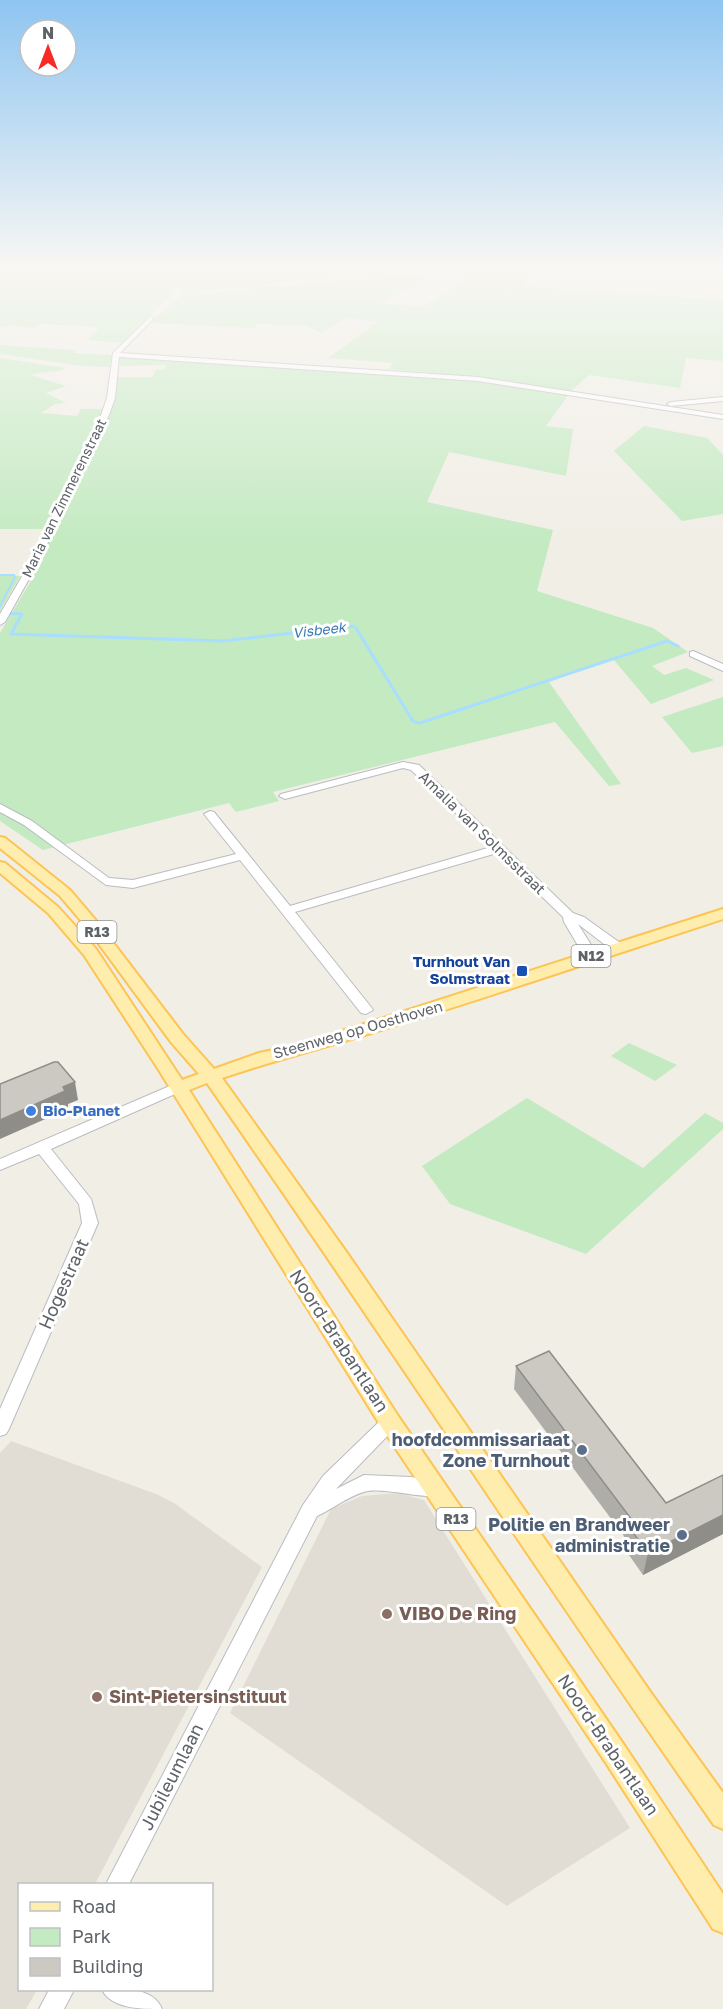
<svg xmlns="http://www.w3.org/2000/svg" width="723" height="2009" viewBox="0 0 723 2009" font-family="'Golos Text',sans-serif">
<style>
.education{fill:#e1ddd5}
.green{fill:#c3eac1}
.lines{fill:none;stroke-linecap:round;stroke-linejoin:round}
.stream-far1{stroke:#a8deff;stroke-width:2}
.stream{stroke:#a8deff;stroke-width:3}
.minor-casing{stroke:#b9bcc1;stroke-width:2}
.major-casing{stroke:#fdc453;stroke-width:4}
.minor{fill:#fff;fill-rule:evenodd}
.major{fill:#ffedad;fill-rule:evenodd}
.wall{fill:#afada8}
.shaded-wall{fill:#8f8d88}
.building{fill:#ccc9c3;stroke:#8f8d88;stroke-width:1.5}
.transit-dot{fill:#1a4fb4;stroke:#fff;stroke-width:2}
.shop-dot{fill:#3f7fe0;stroke:#fff;stroke-width:2}
.service-dot{fill:#5c6f8a;stroke:#fff;stroke-width:2}
.education-dot{fill:#8d6e63;stroke:#fff;stroke-width:2}
.labels{text-anchor:middle;stroke-width:6;stroke-linejoin:round;paint-order:stroke}
.far-street-label{font-size:14px;fill:#5e6368;stroke:#fff}
.far-water-label{font-size:14px;font-style:italic;fill:#387ab2;stroke:#fff}
.shield{fill:#fff;stroke:#8e9295;stroke-width:1.5}
.shield-label{font-size:14px;font-weight:bold;fill:#5e6368}
.street-label{font-size:15px;fill:#5e6368;stroke:#fff}
.transit-label{font-size:15px;font-weight:bold;fill:#164399;stroke:#fff;text-anchor:end}
.shop-label{font-size:15px;font-weight:bold;fill:#366cbe;stroke:#fff;text-anchor:start}
.near-street-label{font-size:18px;fill:#5e6368;stroke:#fff}
.near-service-label{font-size:18px;font-weight:bold;fill:#4e5e75;stroke:#fff;text-anchor:end}
.near-education-label{font-size:18px;font-weight:bold;fill:#785e54;stroke:#fff;text-anchor:start}
</style>
<rect width="100%" height="100%" fill="#f1eee6"/>
<g class="education">
<path d="M11,1441L156,1494L174,1503L262,1567L95,1884H20V1990H37L26,2009H0V1453Z"/>
<path d="M398,1493L424,1500L434,1516L630,1828L507,1906L230,1713L331,1509L362,1496Z"/>
</g>
<g class="green">
<path d="M0,265H723V270L481,266L336,277L179,294L182,286L175,285L171,295L121,343L87,340L100,327L41,324L32,328L12,325L0,327Z"/>
<path d="M483,269H541L523,286L723,300V361L686,358L680,388L589,375L571,391L487,379L389,369L393,363L328,358L377,322L346,318L322,333L305,326L258,324L254,328L150,323L180,296L325,281L436,273L382,303L423,307L467,278L474,271Z"/>
<path d="M0,345L76,350L74,353L112,355L110,367L81,366L0,354Z"/>
<path d="M121,357L467,379L569,394L546,426L573,429L566,476L449,452L427,502L553,530L537,591L653,628L688,652L652,666L664,675L686,668L714,680L651,704L613,659L549,682L621,784L609,786L555,722L273,792L279,801L236,812L229,803L43,850L0,821V633L32,579L54,529H0V358L66,368C55,374 43,370 31,375L66,386L46,393L66,403L55,404L41,413L77,416L81,409H104L65,489H76L114,402L118,377H153L155,370L166,369V365L119,366Z"/>
<path d="M644,426L707,438L723,455V514L682,521L614,451Z"/>
<path d="M0,576H20L0,611Z"/>
<path d="M723,697V746L692,753L662,717Z"/>
<path d="M629,1043L677,1065L655,1081L611,1056Z"/>
<path d="M527,1098L643,1168L705,1113L723,1123V1129L586,1254L450,1204L422,1166Z"/>
</g>
<g class="lines">
<path class="stream-far1" d="M0,575H14L15,577L0,606"/>
<path class="stream" d="M0,613L22,614L11,634L223,641L352,626L356,628L411,718L414,722L420,723L667,641L678,646"/>
<defs>
<g id="minor">
<path d="M151,316L153,319L120,353L478,377L723,415V419L478,381L119,357L115,398L109,415L39,561L5,622L0,625V614L31,561L101,415L107,398L113,353Z"/>
<path d="M723,397V401L671,406L667,404L671,402Z"/>
<path d="M693,651L723,664V671L690,656V652Z"/>
<path d="M403,762L419,765L573,913L584,917L623,945L624,948L623,951H613L578,924L598,956L591,960L586,959L564,922L563,917L497,853L295,912L371,1007L373,1010L366,1014L361,1013L240,860L133,888L106,885L24,825L0,812V804L32,821L109,878L133,880L236,854L204,814L210,811L214,812L290,906L491,847L411,770L403,768L285,799L279,796L281,794Z"/>
<path d="M179,1082L184,1084L186,1087L184,1090L51,1149L91,1199L98,1223L9,1429L6,1434L0,1436V1409L82,1223L79,1204L39,1154L0,1170V1159Z"/>
<path d="M390,1415L396,1417L399,1422L396,1427L336,1489L364,1475L411,1477L443,1483L445,1489L443,1495C427,1500 388,1488 368,1491C353,1493 331,1510 317,1516L129,1884H106L303,1505L323,1476L384,1417Z"/>
<path d="M49,1990H74L64,2009H39Z"/>
<path d="M102,1990C122,1988 153,1987 162,2009C141,2009 112,2009 102,1990Z"/>
</g>
<path id="major" d="M0,837L5,838L70,890L98,923L183,1034L214,1069L259,1053L293,1046L374,1021L723,909V919C610,956 497,994 384,1029C330,1046 275,1060 222,1078L347,1253L651,1693L723,1793V1829L714,1825C542,1580 379,1329 207,1083L189,1090L398,1416L624,1745L723,1894V1933L713,1929L606,1763L382,1428L157,1067L84,955L48,913L0,873V862L5,863L58,907L96,949L182,1080L199,1074L171,1042L88,929L60,896L0,848Z"/>
</defs>
<use href="#minor" class="minor-casing"/>
<use href="#major" class="major-casing"/>
<use href="#minor" class="minor"/>
<use href="#major" class="major"/>
</g>
<path class="wall" d="M516,1366L666,1503L723,1475V1534L643,1575L622,1545L624,1536L514,1389Z"/>
<g class="shaded-wall">
<path d="M75,1082L78,1100L68,1104V1109L0,1139V1120L63,1087Z"/>
<path d="M723,1515V1534L643,1575L648,1553Z"/>
</g>
<g class="building">
<path d="M54,1062H58L75,1082L63,1087L65,1091L0,1120V1084Z"/>
<path d="M549,1351L666,1503L723,1475V1515L648,1553L626,1523L632,1520L516,1366Z"/>
</g>
<linearGradient id="sky" x2="0" y2="1"><stop stop-color="#8ec5f1"/><stop offset="0.49" stop-color="#f9f7f4"/><stop offset="1" stop-color="#f9f7f4" stop-opacity="0"/></linearGradient>
<rect width="723" height="546" fill="url(#sky)"/>
<rect class="transit-dot" x="516" y="965" width="12" height="12" rx="3"/>
<circle class="shop-dot" cx="31" cy="1111" r="6"/>
<g class="service-dot">
<circle cx="582" cy="1450" r="6"/>
<circle cx="682" cy="1535" r="6"/>
</g>
<g class="education-dot">
<circle cx="387" cy="1614" r="6"/>
<circle cx="97" cy="1697" r="6"/>
</g>
<g class="labels">
<g class="far-street-label">
<text transform="translate(64 498) rotate(-64)" y="5">Maria van Zimmerenstraat</text>
</g>
<g class="far-water-label">
<text transform="translate(319 630) rotate(-7)" y="5">Visbeek</text>
</g>
<g class="shield">
<rect x="77.5" y="921" width="39" height="22" rx="4.5"/>
<rect x="571.5" y="945" width="39" height="22" rx="4.5"/>
<rect x="436.5" y="1508" width="39" height="22" rx="4.5"/>
</g>
<g class="shield-label">
<text x="97" y="937">R13</text>
<text x="591" y="961">N12</text>
<text x="456" y="1524">R13</text>
</g>
<g class="street-label">
<text transform="translate(482 833) rotate(44)" y="5">Amalia van Solmsstraat</text>
<text transform="translate(358 1030) rotate(-16)" y="5">Steenweg op Oosthoven</text>
</g>
<g class="transit-label">
<text x="510" y="967">Turnhout Van<tspan x="510" dy="17">Solmstraat</tspan></text>
</g>
<g class="shop-label">
<text x="43" y="1116">Bio-Planet</text>
</g>
<g class="near-street-label">
<text transform="translate(64 1284) rotate(-66)" y="6">Hogestraat</text>
<text transform="translate(339 1341) rotate(57)" y="6">Noord-Brabantlaan</text>
<text transform="translate(608 1745) rotate(56)" y="6">Noord-Brabantlaan</text>
<text transform="translate(172 1777) rotate(-63)" y="6">Jubileumlaan</text>
</g>
<g class="near-service-label">
<text x="570" y="1446">hoofdcommissariaat<tspan x="570" dy="21">Zone Turnhout</tspan></text>
<text x="670" y="1531">Politie en Brandweer<tspan x="670" dy="21">administratie</tspan></text>
</g>
<g class="near-education-label">
<text x="399" y="1620">VIBO De Ring</text>
<text x="109" y="1703">Sint-Pietersinstituut</text>
</g>
</g>
<rect x="18" y="1883" width="195" height="108" fill="#ffffff" stroke="#bfc1c3" stroke-width="1.5"/>
<rect x="30" y="1902" width="30" height="9" fill="#ffedad" stroke="#bfc1c3" stroke-width="1.5"/>
<text x="72" y="1913" font-size="18" fill="#5e6368">Road</text>
<rect x="30" y="1928" width="30" height="18" fill="#c3eac1" stroke="#bfc1c3" stroke-width="1.5"/>
<text x="72" y="1943" font-size="18" fill="#5e6368">Park</text>
<rect x="30" y="1958" width="30" height="18" fill="#ccc9c3" stroke="#bfc1c3" stroke-width="1.5"/>
<text x="72" y="1973" font-size="18" fill="#5e6368">Building</text>
<g transform="translate(48 48)"><circle r="28" fill="#ffffff" stroke="#bfc1c3" stroke-width="1.5"/>
<path d="M0-4.5L10 22L0 15L-10 22Z" fill="#f82a25"/>
<text y="-9" font-size="16" font-weight="bold" text-anchor="middle" fill="#5e6368">N</text>
</g>
</svg>
